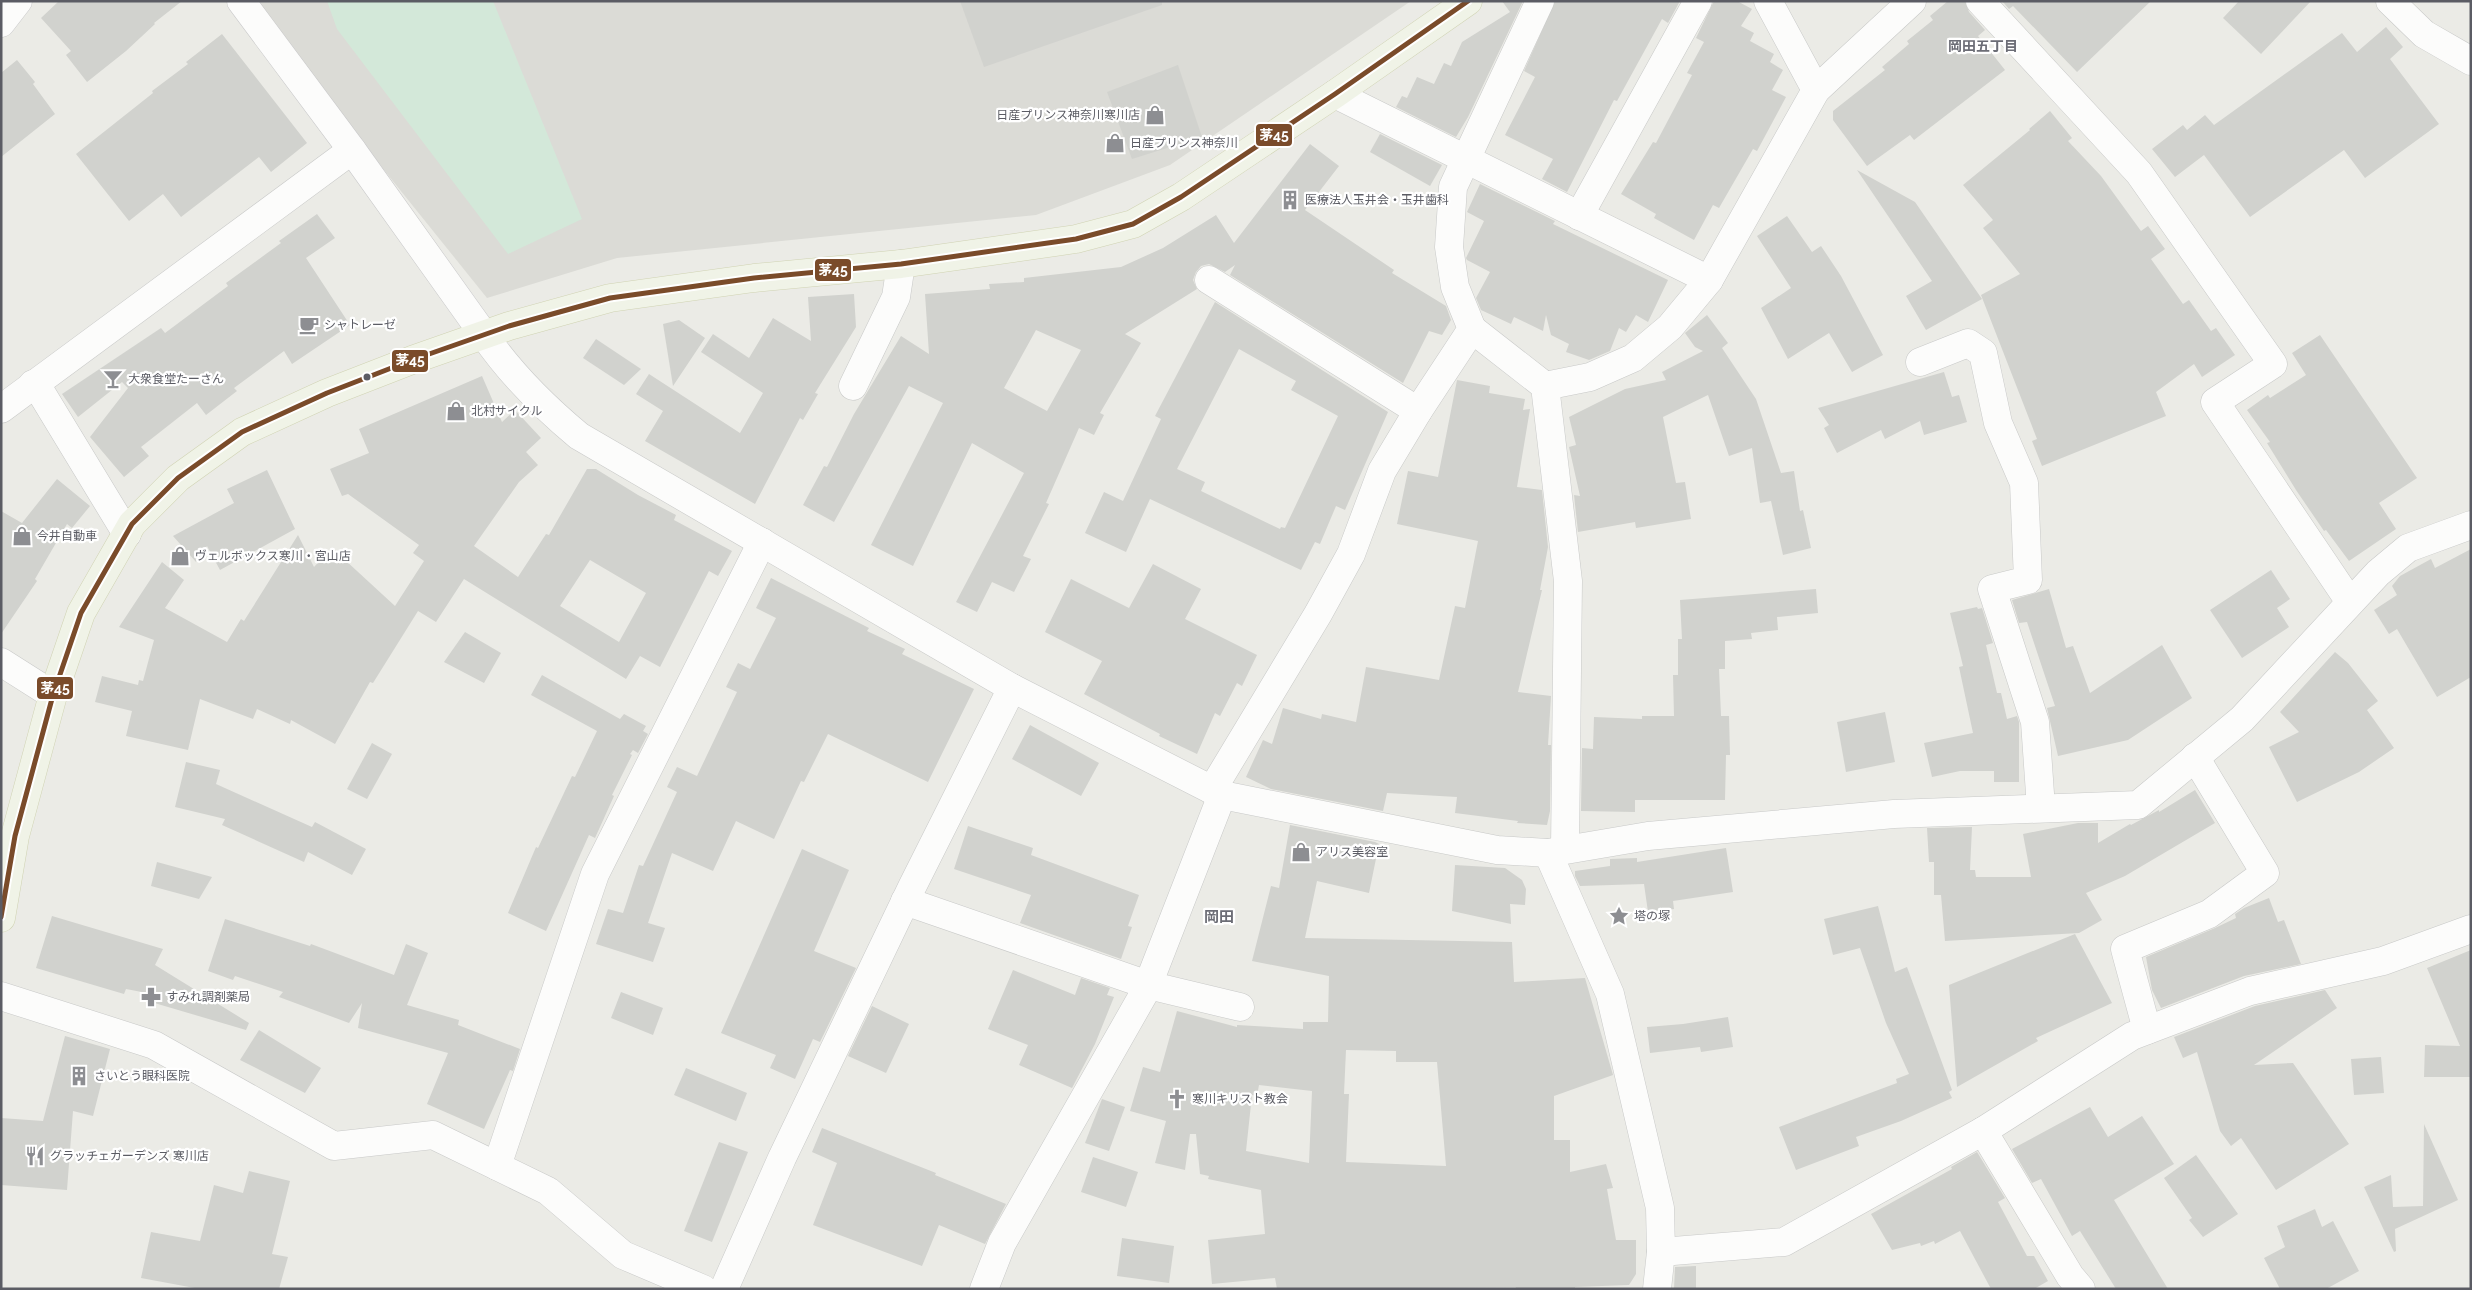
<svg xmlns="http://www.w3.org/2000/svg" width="2472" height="1290" viewBox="0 0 2472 1290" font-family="Raleway,'Noto Sans JP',sans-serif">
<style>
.industrial{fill:#dbdbd6}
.green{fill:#d3e8d9}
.building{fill:#d1d2ce;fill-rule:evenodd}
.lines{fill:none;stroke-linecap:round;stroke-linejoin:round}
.street-casing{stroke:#c8c9c8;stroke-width:29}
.secondary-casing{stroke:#c9c9ca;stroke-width:29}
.primary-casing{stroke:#d0d3b3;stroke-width:29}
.street{stroke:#fcfcfb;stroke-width:28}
.secondary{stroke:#fcfcfb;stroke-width:28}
.primary{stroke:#f0f3e7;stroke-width:28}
.bus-1-casing{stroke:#fff;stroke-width:9}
.bus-1{stroke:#7a4b2a;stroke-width:5}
.bus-dot{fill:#5b5c64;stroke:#fff;stroke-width:2}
.labels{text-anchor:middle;stroke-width:4.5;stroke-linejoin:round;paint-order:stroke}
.poi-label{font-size:12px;fill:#5b5c64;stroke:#fff;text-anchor:start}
.neighbourhood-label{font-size:14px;font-weight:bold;fill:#6c6d76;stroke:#fff}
.quarter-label{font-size:15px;font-weight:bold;fill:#6c6d76;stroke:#fff}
.line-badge{stroke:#fff;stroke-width:2}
.badge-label{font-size:14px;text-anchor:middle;font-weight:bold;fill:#fff}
</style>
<rect width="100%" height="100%" fill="#ebebe6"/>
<path class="industrial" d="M257,1H1411L1170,165L1036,215L617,258L487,298L347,124Z"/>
<path class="green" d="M327,1H493L582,219L508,254L337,29Z"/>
<g class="building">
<path d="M59,1H182L154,23L155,24L126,51L87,82L66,55L71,51L41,18Z"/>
<path d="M960,1H1162V5L984,67Z"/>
<path d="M1502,1H1523L1468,117L1456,137L1396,107L1402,96L1407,98L1417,77L1434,84L1444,63L1451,66L1462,42L1510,12Z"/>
<path d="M1555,1H1680L1668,23L1662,19L1617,101L1614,100L1567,192L1542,179L1553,159L1505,135L1535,77L1524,71Z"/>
<path d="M1714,1H1737L1752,9L1741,26L1754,33L1750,41L1774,54L1770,62L1783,70L1772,90L1786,97L1757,151L1753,149L1719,208L1713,205L1694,240L1654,218L1656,214L1621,194L1653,142L1656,143L1692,75L1687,73L1704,42L1696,38Z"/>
<path d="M1948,1H1965L1969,12L1985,30L1978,36L2005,70L1914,140L1910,135L1867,166L1833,120V111L1885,70L1882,67L1909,44L1907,41L1933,20L1930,16Z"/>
<path d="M2002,1H2151L2077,72L2013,6L2009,9Z"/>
<path d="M2239,1H2311L2261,54L2223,18Z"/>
<path d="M2386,27L2403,47L2390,59L2439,124L2365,178L2344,150L2250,217L2204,155L2175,177L2152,149L2183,125L2187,130L2205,115L2214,125L2342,33L2357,52Z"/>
<path d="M222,34L307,143L271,172L259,157L181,217L163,194L129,221L76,154L153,93L152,91L188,64L186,62Z"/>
<path d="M17,60L35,82L33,84L55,114L1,157V73Z"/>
<path d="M1178,65L1202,137L1132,159L1107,92Z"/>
<path d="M2050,111L2072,138L2068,141L2101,176L2141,231L2148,226L2165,249L2151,259L2183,304L2189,300L2211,331L2216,328L2235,355L2202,377L2194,364L2156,392L2166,416L2042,466L2032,441L2037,439L1981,295L2020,274L1983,228L1993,220L1963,185L2030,130L2029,129Z"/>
<path d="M1380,134L1442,165L1430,186L1370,152Z"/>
<path d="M1310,144L1339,166L1305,210L1394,270L1392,273L1446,306L1451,320L1442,335L1429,331L1403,383L1230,275L1235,265L1225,272L1209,264L1201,266L1196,272L1193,280L1197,289L1125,334L1141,343L1100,413L1104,415L1094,435L1079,428L1046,503L1049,504L1023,556L1031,559L1014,592L992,582L977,612L956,602L1024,473L972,443L913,566L871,545L943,403L909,386L834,522L803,505L824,466L827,467L854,414L901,336L929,354L925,294L990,289L989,284L1024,282V278L1121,267L1163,248L1216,215L1234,243ZM1036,330L1081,350L1047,411L1004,388Z"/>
<path d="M1857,170L1915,202L1982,299L1926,330L1906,296L1932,281Z"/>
<path d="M1480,184L1555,221L1553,224L1668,280L1648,322L1636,315L1626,332L1619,328L1610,351L1589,360L1566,352L1569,344L1551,335L1546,315L1543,331L1514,317L1511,324L1481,310L1476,298L1490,272L1467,260L1466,258L1484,221L1467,212Z"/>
<path d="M317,214L335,238L306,258L350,325L292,364L284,351L234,388L237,391L206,415L197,403L141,447L149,456L124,477L90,437L128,388L122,382L78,417L62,394L161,328L165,333L228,286L226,283L281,243L279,241Z"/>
<path d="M1787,216L1812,252L1821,246L1841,276L1883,355L1852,372L1829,333L1788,359L1761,308L1791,288L1757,236Z"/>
<path d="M854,294L856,327L815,393L818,394L803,420L800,418L755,504L645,441L663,411L636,394L649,374L740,433L763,393L701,352L713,334L749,358L773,318L811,341L808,297Z"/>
<path d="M1215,302L1388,412L1345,510L1336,506L1320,544L1315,542L1301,570L1150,499L1126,552L1085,533L1104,492L1123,501L1161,419L1155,416ZM1239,349L1296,381L1291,390L1338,416L1285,528L1281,527L1280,529L1201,491L1205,482L1177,469Z"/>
<path d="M1707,315L1728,343L1722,348L1756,399L1781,473L1794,471L1800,511L1803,510L1811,548L1783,555L1771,501L1760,503L1752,448L1729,456L1708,395L1663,417L1676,483L1685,482L1691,519L1636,528L1635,522L1578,532L1574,495L1580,496L1569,447L1576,445L1569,417L1625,389L1666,380L1662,372L1703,351L1695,347L1685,333Z"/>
<path d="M679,320L705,338L673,386L663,324Z"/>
<path d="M2320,335L2417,478L2379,503L2396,529L2349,561L2326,530L2324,531L2296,490L2267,443L2270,442L2247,410L2268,395L2270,398L2306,375L2292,353Z"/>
<path d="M596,339L641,369L624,385L583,358Z"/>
<path d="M1944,372L1952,397L1959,395L1967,422L1924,435L1920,421L1885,439L1881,430L1837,453L1824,428L1829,425L1818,408Z"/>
<path d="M482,376L502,422L515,410L541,438L526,452L538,465L519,482L474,546L518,577L546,534L549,535L587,469H596L638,495L676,515L674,520L732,551L718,576L709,571L660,667L640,656L626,679L464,579L436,622L418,611L373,683L370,682L335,744L291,720L290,724L257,709L253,719L200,699L188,750L126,736L132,711L95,702L102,676L138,685L139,680L143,681L154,640L119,627L162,562L184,580L165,608L227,642L241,619L244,621L298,535L314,567L332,548L395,606L424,561L413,553L419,545L348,494L342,496L330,469L369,453L359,429ZM590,560L646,593L619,642L560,606Z"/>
<path d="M1457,380L1490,386L1489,393L1525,399L1523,410L1530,409L1517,487L1542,490L1548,547L1540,590H1542L1518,692L1551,696L1548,745H1551L1550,811L1547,825L1517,823L1518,821L1455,813L1457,797L1387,793L1383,811L1271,789L1246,777L1263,740L1272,744L1283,708L1321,719L1322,714L1356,722L1366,667L1439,680L1455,606L1465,608L1478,541L1397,524L1408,471L1438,477Z"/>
<path d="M267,470L295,529L220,570L207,546L196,562L173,536L234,503L227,489Z"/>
<path d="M57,479L90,506L72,528L67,524L35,579L37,581L1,634V511L22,523Z"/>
<path d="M2471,549V677L2437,697L2397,629L2389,634L2374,610L2397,595L2392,586L2400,576L2431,559L2435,568Z"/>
<path d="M1153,564L1201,589L1185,619L1257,655L1242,686L1237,683L1220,716L1215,713L1197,754L1159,736L1160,734L1084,694L1102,661L1045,632L1071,579L1129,608Z"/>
<path d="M2271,570L2290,599L2277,608L2289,627L2242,658L2210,610Z"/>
<path d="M771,578L869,628L867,631L905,649L902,654L974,689L928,782L828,734L804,782L801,781L774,839L736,821L713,871L672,853L648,923L665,928L653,962L596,944L608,909L623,913L639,865L643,866L677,792L667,787L677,767L697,776L737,692L726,687L738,663L750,669L776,618L756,608Z"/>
<path d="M1816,589L1818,613L1777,617L1778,630L1751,633L1752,639L1725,641V669H1719L1721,716H1729L1730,755H1726L1725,800H1635V812L1581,811L1582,748L1593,749L1594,717L1642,719V716H1674L1673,675H1678V639H1682L1680,600Z"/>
<path d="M2049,589L2066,648L2073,646L2090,693L2162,645L2192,698L2128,740L2058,756L2047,708L2055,706L2027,622L2019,623L2012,600Z"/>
<path d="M1977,607L1978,609L1982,608L1993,643L1986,645L1997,693H2001L2007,719L2017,716L2019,722V782H1994V771H1960L1932,777L1924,743L1973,733L1959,667L1963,666L1950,613Z"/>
<path d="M465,632L501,653L484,683L444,662Z"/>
<path d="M2335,652L2348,663L2378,701L2367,710L2394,748L2359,772L2297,802L2269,747L2299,732L2280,712Z"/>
<path d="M542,675L620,719L624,714L646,726L643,731L648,734L638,753L633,750L630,754L632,755L612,795L614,796L595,838L589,835L546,931L508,913L536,847L538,848L572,776L575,777L597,731L531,695Z"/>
<path d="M1885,712L1895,762L1846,772L1837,722Z"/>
<path d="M1030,725L1099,763L1081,796L1012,759Z"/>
<path d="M372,743L392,754L367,799L347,789Z"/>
<path d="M186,762L220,770L216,784L312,827L315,822L366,849L352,875L308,852L304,862L222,825L225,819L175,807Z"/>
<path d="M2195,790L2215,823L2125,876L2086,893L2102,920L2079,933L1945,941L1941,895H1934V862H1929L1927,828L1972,827L1970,870H1975L1976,877H2031L2023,834L2078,823H2098V843L2130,824L2131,825L2159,810V812Z"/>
<path d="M1290,825L1375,842L1379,844L1369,893L1317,881L1305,938L1512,942L1514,982L1585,978L1613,1075L1554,1096V1140H1570V1172L1606,1164L1613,1188L1607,1189L1616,1240H1636V1274L1629,1285L1575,1287V1289H1515L1516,1287L1277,1289L1275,1278L1212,1284L1208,1240L1265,1234L1261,1190L1208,1179L1209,1176L1200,1174L1196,1134H1190L1185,1170L1155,1163L1166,1121L1130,1111L1143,1067L1160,1072L1177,1011L1237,1027V1025L1303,1029V1022H1328L1329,976L1252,961L1271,886L1279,888ZM1346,1050L1396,1051V1062H1437L1446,1166L1346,1162L1349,1094H1344ZM1259,1085L1312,1091L1309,1163L1246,1151L1252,1095L1257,1096Z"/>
<path d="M968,826L1033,848L1031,855L1139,895L1128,926L1132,927L1121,959L1020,923L1031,895L954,869Z"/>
<path d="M1726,848L1733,892L1673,901L1674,909L1648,912L1644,884L1580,886L1575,876V871L1610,866V859L1637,858V862Z"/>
<path d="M802,849L849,870L814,951L856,968L820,1042L813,1039L795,1079L770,1068L776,1055L721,1033Z"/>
<path d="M157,862L212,877L199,899L151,886Z"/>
<path d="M1455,865L1505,868L1522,880L1526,889L1525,905L1510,904L1511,924L1452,911Z"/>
<path d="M2269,898L2278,922L2284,920L2301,964L2244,976L2161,1008L2152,990L2146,957L2215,928L2236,918L2235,914L2244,908Z"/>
<path d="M1878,906L1895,972L1907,967L1952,1090L1949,1092L1952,1098L1901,1121L1856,1137L1859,1146L1796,1170L1779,1127L1897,1083L1896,1079L1909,1074L1886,1023L1860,948L1833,955L1824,919Z"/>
<path d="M52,916L163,949L155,965L249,1023L246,1030L151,1002L152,994L126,989L124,994L36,968Z"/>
<path d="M225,919L310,946L311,944L394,975L406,944L428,953L407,1005L459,1020L458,1025L520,1049L513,1071L510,1070L484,1129L427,1104L448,1053L358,1028L362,1003L349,1023L279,997L283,992L235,976L233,980L208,971Z"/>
<path d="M2075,934L2112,1003L2036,1038L2038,1041L1957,1087L1949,985Z"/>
<path d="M2471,950V1077H2424L2425,1045L2460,1046L2427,968Z"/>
<path d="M1013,970L1075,995L1081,978L1110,988L1107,995L1114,997L1095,1044L1072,1088L1019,1065L1028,1045L988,1029Z"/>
<path d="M2325,990L2337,1008L2254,1065L2293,1063L2349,1144L2276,1190L2241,1138L2231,1146L2220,1131L2197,1052L2183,1058L2174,1037L2255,1006Z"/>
<path d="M621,992L663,1008L653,1035L611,1018Z"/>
<path d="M872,1006L909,1024L886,1073L848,1056Z"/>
<path d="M1728,1017L1733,1047L1701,1052L1700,1047L1650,1053L1647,1027L1683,1024Z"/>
<path d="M259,1030L321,1068L305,1093L240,1060Z"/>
<path d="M65,1036L110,1049L93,1116L73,1111L67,1190L1,1185V1118L43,1121Z"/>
<path d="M2381,1057L2384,1093L2354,1095L2351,1059Z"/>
<path d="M686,1068L747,1093L736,1121L674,1095Z"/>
<path d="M1102,1099L1125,1107L1109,1151L1085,1143Z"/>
<path d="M2090,1107L2108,1137L2142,1116L2174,1164L2114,1200L2168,1289H2116L2080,1231L2072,1236L2041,1179L2032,1183L2012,1149Z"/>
<path d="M2424,1124L2458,1200L2395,1229L2396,1251L2394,1252L2364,1187L2391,1175L2393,1207L2423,1206Z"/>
<path d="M822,1128L936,1173L935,1175L1006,1204L985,1244L939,1225L922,1266L813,1225L837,1163L812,1152Z"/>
<path d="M719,1142L748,1152L712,1242L684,1231Z"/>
<path d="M1977,1152L2005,1198L1998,1202L2027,1256H2034L2048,1281L2034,1289H1991L1960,1231L1935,1244L1934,1241L1921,1246L1920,1243L1892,1250L1871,1214L1952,1169L1951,1167Z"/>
<path d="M2196,1155L2238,1214L2203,1237L2189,1220L2192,1218L2164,1178Z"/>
<path d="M1093,1157L1138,1172L1126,1207L1081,1192Z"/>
<path d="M249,1171L290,1181L272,1254L288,1257L279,1289H200L141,1278L151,1232L200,1241L214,1185L243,1193Z"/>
<path d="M2315,1209L2322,1227L2333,1221L2359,1271L2326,1289H2280L2264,1258L2285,1247L2277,1226Z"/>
<path d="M1122,1238L1174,1246L1169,1283L1117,1276Z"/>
<path d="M1696,1266V1289H1674L1675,1267Z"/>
</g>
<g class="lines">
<defs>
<g id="street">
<path d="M1768,1L1816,90"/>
<path d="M1980,1L2139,173L2273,364L2215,402L2350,602"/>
<path d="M2390,1L2424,34L2471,61"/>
<path d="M1335,94L1709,280"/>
<path d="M1579,216L1698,1"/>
<path d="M1209,280L1418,411"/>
<path d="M1472,329L1545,386L1568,581L1565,849"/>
<path d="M484,335C510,373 543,406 579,436L1012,688L1222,795L1497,850L1548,853L1648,836L1894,814L2138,805L2242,719L2378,573L2408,548L2471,525"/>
<path d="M1920,362L1968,343L1983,353L1998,423L2024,483L2028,580L1992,589L2035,722L2041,808"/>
<path d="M33,384L42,394L127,534"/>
<path d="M853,386L896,297L901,264"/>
<path d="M1545,386L1590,377L1633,358L1670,327L1709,280L1816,90L1912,1"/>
<path d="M1,409L352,150"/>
<path d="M1,662L53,695"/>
<path d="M1212,790L1318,614L1351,554L1382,471L1418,411L1472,329L1455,287L1449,247L1453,187L1540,1"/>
<path d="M1548,853L1610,994L1660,1208L1661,1252L1657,1289"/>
<path d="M905,901L1148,985L1240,1007"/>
<path d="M1,996L154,1045L334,1146L433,1135L548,1191L623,1255L703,1289"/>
<path d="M2147,1030L2125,949L2209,914L2265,873L2195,757"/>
<path d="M1983,1131L2070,1276L2081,1289"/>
<path d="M497,1166L595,874L762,542"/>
<path d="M1661,1252L1784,1242L1983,1131L2132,1036L2250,991L2383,961L2471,929"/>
<path d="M724,1289L782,1158L912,887L1012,688"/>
<path d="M984,1289L1002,1243L1146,990L1222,795"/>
</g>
<g id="secondary">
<path d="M241,1L352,150L484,335"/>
<path d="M1,23L18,1"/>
</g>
<path id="primary" d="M1,918L15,836L53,695L81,613L132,524L178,478L242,432L327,393L412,360L509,326L610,298L754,278L901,264L1076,239L1133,224L1181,197L1335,94L1468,1"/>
</defs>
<use href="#street" class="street-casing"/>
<use href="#secondary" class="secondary-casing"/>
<use href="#primary" class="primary-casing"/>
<use href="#street" class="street"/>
<use href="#secondary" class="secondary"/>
<use href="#primary" class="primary"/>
<defs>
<path id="bus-1" d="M1,917L15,836L53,695L81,613L132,524L178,478L242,432L327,393L412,360L509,326L610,298L754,278L901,264L1076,239L1133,224L1181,197L1335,94L1468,1"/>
</defs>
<use href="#bus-1" class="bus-1-casing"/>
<use href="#bus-1" class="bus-1"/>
</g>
<defs>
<symbol id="shop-bare" viewBox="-9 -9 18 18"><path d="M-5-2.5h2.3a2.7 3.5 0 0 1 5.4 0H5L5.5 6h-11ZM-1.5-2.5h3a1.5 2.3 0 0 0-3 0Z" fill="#8d8e92" stroke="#fff" stroke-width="2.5" paint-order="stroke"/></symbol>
<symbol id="building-bare" viewBox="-9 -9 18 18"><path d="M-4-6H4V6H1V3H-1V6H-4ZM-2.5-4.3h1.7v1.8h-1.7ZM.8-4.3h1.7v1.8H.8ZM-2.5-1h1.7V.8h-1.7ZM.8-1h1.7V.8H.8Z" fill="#8d8e92" stroke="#fff" stroke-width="2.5" paint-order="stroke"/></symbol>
<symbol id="cafe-bare" viewBox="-9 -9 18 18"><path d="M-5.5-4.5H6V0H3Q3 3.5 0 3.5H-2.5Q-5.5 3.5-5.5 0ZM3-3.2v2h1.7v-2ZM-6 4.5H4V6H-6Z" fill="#8d8e92" stroke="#fff" stroke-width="2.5" paint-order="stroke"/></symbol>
<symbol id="bar-bare" viewBox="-9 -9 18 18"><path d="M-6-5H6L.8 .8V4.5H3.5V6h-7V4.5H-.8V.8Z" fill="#8d8e92" stroke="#fff" stroke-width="2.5" paint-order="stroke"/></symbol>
<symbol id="sight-bare" viewBox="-9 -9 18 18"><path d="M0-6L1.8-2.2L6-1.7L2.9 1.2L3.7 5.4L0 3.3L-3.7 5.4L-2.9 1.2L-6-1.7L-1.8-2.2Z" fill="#8d8e92" stroke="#fff" stroke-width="2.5" paint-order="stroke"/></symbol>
<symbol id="pharmacy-bare" viewBox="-9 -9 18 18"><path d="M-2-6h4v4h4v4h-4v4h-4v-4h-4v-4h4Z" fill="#8d8e92" stroke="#fff" stroke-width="2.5" paint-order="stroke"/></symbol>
<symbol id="church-bare" viewBox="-9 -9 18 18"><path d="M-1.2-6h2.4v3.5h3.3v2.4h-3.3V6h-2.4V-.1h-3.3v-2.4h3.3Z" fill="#8d8e92" stroke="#fff" stroke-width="2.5" paint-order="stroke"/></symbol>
<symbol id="restaurant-bare" viewBox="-9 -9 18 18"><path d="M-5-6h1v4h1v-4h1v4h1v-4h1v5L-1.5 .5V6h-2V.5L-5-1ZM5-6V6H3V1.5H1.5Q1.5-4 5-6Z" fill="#8d8e92" stroke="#fff" stroke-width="2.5" paint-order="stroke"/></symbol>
</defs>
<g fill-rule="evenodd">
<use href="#shop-bare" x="1141" y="101" width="28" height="28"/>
<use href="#shop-bare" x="1101" y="129" width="28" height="28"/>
<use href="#building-bare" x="1276" y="186" width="28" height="28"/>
<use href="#cafe-bare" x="295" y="311" width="28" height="28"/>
<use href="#bar-bare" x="99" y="365" width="28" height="28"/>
<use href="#shop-bare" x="442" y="397" width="28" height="28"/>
<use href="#shop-bare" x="8" y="522" width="28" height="28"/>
<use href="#shop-bare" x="166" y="542" width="28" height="28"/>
<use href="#shop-bare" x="1287" y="838" width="28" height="28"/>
<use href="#sight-bare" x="1605" y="902" width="28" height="28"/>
<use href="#pharmacy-bare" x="137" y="983" width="28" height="28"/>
<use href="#building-bare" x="65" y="1062" width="28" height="28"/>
<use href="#church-bare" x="1163" y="1085" width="28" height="28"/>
<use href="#restaurant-bare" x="21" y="1142" width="28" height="28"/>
</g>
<circle class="bus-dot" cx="367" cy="377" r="4.5"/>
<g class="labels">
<g class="poi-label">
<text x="1140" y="119" text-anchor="end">日産プリンス神奈川寒川店</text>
<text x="1130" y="147">日産プリンス神奈川</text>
<text x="1305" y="204">医療法人玉井会・玉井歯科</text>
<text x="324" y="329">シャトレーゼ</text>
<text x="128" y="383">大衆食堂たーさん</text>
<text x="471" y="415">北村サイクル</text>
<text x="37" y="540">今井自動車</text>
<text x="195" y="560">ヴェルボックス寒川・宮山店</text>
<text x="1316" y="856">アリス美容室</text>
<text x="1634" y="920">塔の塚</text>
<text x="166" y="1001">すみれ調剤薬局</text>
<text x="94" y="1080">さいとう眼科医院</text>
<text x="1192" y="1103">寒川キリスト教会</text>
<text x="50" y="1160">グラッチェガーデンズ 寒川店</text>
</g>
<g class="neighbourhood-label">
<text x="1983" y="51">岡田五丁目</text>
</g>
<g class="quarter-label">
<text x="1219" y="922">岡田</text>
</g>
</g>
<g class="line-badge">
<rect x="1255" y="123" width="38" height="24" rx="5" fill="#7a4b2a"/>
<rect x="814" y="258" width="38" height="24" rx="5" fill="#7a4b2a"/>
<rect x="391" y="349" width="38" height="24" rx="5" fill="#7a4b2a"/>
<rect x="36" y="676" width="38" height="24" rx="5" fill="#7a4b2a"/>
</g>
<g class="badge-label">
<text x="1274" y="140">茅45</text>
<text x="833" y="275">茅45</text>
<text x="410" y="365">茅45</text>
<text x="55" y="693">茅45</text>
</g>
<rect width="2472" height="1290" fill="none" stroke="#5b5c64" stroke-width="5"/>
</svg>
